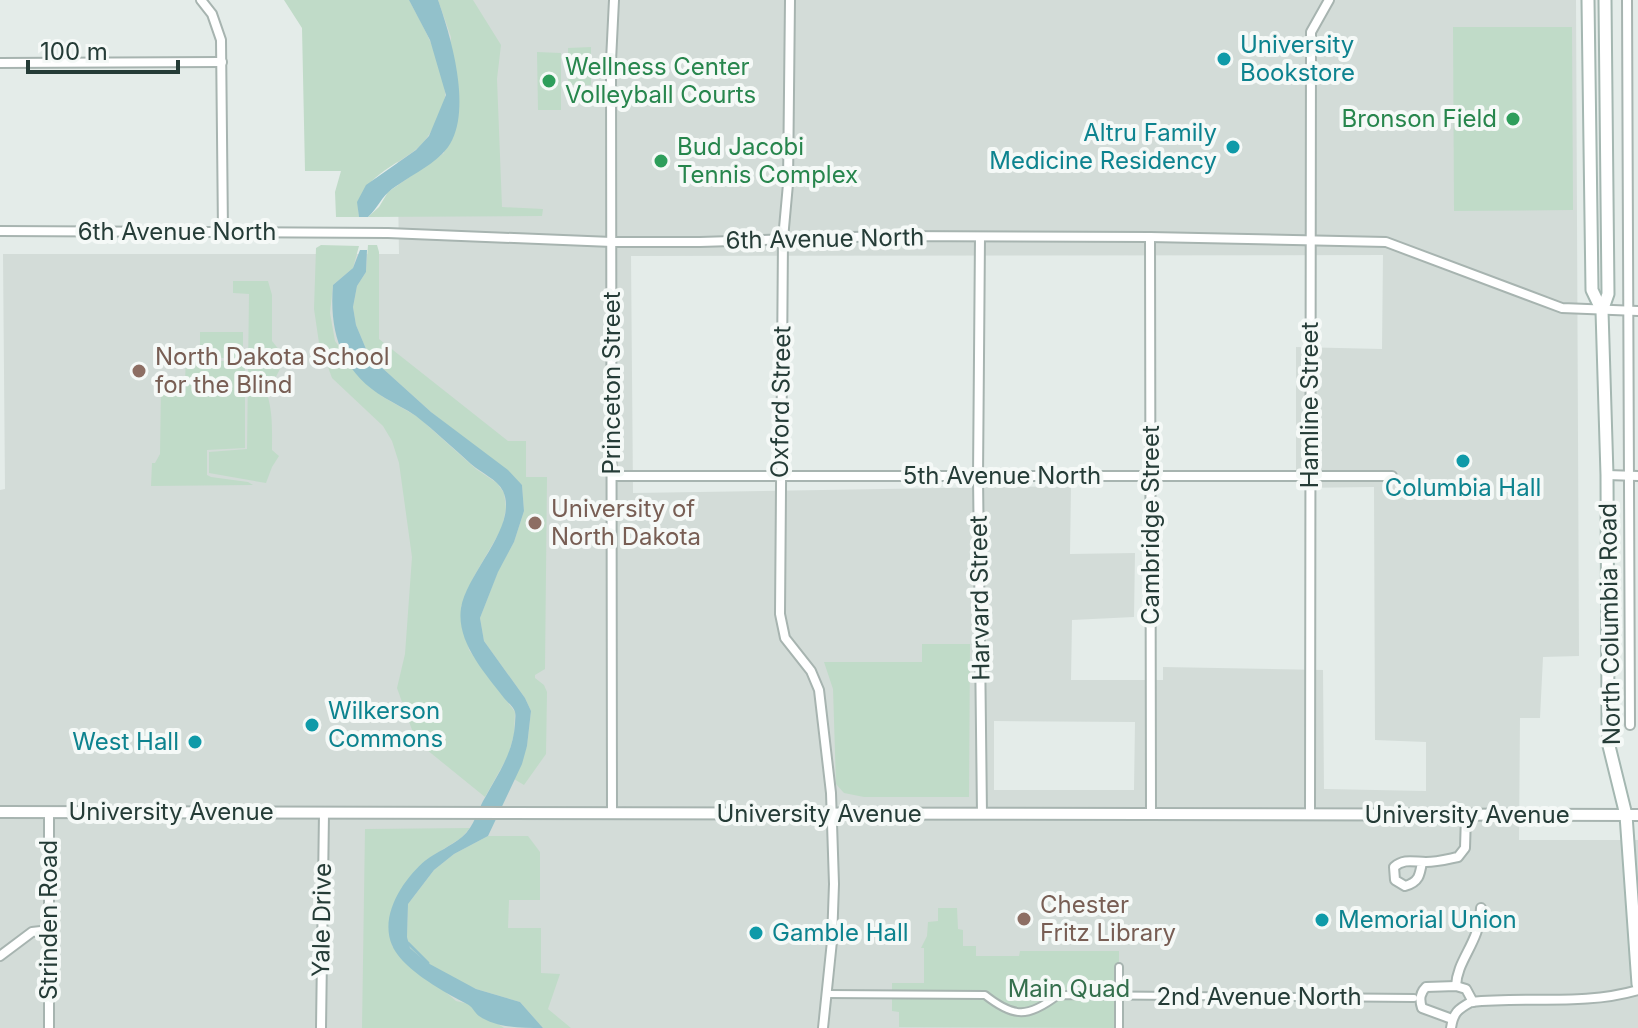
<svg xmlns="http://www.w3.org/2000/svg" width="1638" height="1028" viewBox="0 0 1638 1028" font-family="Inter,sans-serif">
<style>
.built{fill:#d3dcd8;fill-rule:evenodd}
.green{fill:#c0dbc8}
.water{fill:#92c1cb}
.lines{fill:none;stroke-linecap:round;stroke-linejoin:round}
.stream{stroke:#92c1cb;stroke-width:3}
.pedestrian-casing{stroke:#a7b4b0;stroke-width:10}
.minor-casing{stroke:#a7b4b0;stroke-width:12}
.tertiary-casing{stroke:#a7b4b0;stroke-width:14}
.secondary-casing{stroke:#a4b7b1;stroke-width:15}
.pedestrian{stroke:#fff;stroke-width:6}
.minor{stroke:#fff;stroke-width:8}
.tertiary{stroke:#fff;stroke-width:10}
.secondary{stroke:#fff;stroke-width:11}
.culture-dot{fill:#0f9aa8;stroke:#f5f9f7;stroke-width:3}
.leisure-dot{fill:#2e9e5b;stroke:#f5f9f7;stroke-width:3}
.education-dot{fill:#8d6e63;stroke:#f5f9f7;stroke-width:3}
.labels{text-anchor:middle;stroke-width:8;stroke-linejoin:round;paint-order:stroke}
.culture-label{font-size:24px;fill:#0d838f;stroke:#f5f9f7;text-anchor:start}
.leisure-label{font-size:24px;fill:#27864d;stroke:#f5f9f7;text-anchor:start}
.street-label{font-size:24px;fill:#253c37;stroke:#f5f9f7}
.education-label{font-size:24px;fill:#785e54;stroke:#f5f9f7;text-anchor:start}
.park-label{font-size:24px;fill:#346f4c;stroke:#f5f9f7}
</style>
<rect width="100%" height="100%" fill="#e4ece9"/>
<path class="built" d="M395,0H1576L1579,656L1543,657L1540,718H1520L1519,840H1638V1028H0V490L5,489L3,254H399ZM1383,255L1382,349L1296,347V488L1374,487L1375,740L1426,742V791L1324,789L1323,670L1163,667V680H1071L1072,620L1134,617L1135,553L1070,554L1071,486L633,493L631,256ZM994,721L1135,722L1134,790H994Z"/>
<g class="green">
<path d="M284,0H409C424,28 442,59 445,92C446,99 442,109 439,116C433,129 426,142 414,151C390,169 355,181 359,217H336L335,192L341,171H305L302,28Z"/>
<path d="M438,0H473L501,45L497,79L502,207L543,209L542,216L368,217L379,207L388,192L444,153L451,37Z"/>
<path d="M1453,27H1572L1573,210L1454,211Z"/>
<path d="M591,47V85H568V48Z"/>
<path d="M537,52L561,53V110H538Z"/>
<path d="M321,245L359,246L353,268L333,285L330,313L335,341L367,384L383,397L418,417L476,469L497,483L504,493L506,508L502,528L473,578L461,607L469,650L515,712L514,734L508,756L485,797L416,741L397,688L405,654L412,557L399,463L392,441L383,426L332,378L319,343L314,309L316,248Z"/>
<path d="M368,245H377L379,252V339L508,441H526V477H547L545,669L535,675V678L544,685L547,692L546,754L524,785L514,779L527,746L531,711L525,698L484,641L480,618L498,571L514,542L524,511L522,485L431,412L369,356L356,325L353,307L357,286L366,272Z"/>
<path d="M233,281H268L272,295V341L280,351V369L267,394C273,412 272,431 272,450L279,456L272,467L266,483L209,473V452L247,449L249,294L233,293Z"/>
<rect x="200" y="332" width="43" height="26"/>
<path d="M197,349V361H245V448L207,450V475L211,477L248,482L253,485L151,486L152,463H155L160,454L161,384L185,385L186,351Z"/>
<path d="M922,644H970L969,797H864L844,793L836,784L833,689L824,662H922Z"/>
<path d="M470,828L461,838L426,860L392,946L456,1001L469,1004L504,1028H362L365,829Z"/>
<path d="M488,836H528L540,852V900H509L508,928H541V973L560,974L548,1009L571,1028H543L520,1002L476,989L433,969L410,948L407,937L408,904L434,870L454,854Z"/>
<path d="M938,908H957L958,929L963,930V946H976V956H1019L1020,951H1119V1028L899,1027V1012L892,1011V983H924V948H921L927,936L928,922L938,921Z"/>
</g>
<g class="water">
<path d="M409,0H438C451,37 477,122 442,154C428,168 408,177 392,189C382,196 377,209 368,217H359L357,202L366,185L416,150L429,136L446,95L430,40Z"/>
<path d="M360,250H367L366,272L357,286L353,307L356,325L369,356L431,412L508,470L522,485L524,511L514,542L498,572L480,618L484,641L525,698L531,711L527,746L522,764L488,836L454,854L434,870L408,904L407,937L410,948L426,962L476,989L520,1002L543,1028C521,1028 497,1028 479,1016C474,1012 472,1006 467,1004C456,998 446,993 435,986C421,977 399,962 392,945C379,915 404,878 426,860C437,852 451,846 462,837C475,826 477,810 486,796C499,772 513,753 515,724C515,720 516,716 515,712C514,707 507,702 504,698C485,673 456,642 461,608C467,572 519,526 503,491C497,479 481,473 471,464C453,448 435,431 416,416C406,409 395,404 385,398C341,372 329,332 333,285L353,268Z"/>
</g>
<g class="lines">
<path class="stream" d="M408,943L428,963"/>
<defs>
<g id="pedestrian">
<path d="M827,994L985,995C1014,1018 1028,1018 1058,995L1414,998"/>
<path d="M1119,1028V967"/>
</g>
<g id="minor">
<path d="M201,0L212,14L221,40L223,232"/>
<path d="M790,0L788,184L783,239L780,614L785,638L811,671L819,690L831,793L834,884L832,941L823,1028"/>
<path d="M1627,0L1630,725"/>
<path d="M0,63L222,62"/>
<path d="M0,231L388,233L612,242H700L883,236L1150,237L1386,242L1562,308L1638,311"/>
<path d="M980,237L978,476L982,814"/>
<path d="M1150,237L1151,814"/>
<path d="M1607,475L1638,476"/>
<path d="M613,476H1392"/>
<path d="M49,812V1028"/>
<path d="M612,813L611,61L614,0"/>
<path d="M1310,814L1311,32L1329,0"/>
<path d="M1422,862C1420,875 1419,882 1405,886L1395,880L1394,867C1404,858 1414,862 1426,862C1437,862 1448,859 1458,857L1465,848L1466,815"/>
<path d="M0,956L32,932L50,930"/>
<path d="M1456,986C1457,959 1480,943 1481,908"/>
<path d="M1452,1019L1422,1008C1419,999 1420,993 1426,987L1456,986L1466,989L1473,1002"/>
<path d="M321,1028L324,813"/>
<path d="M1451,1028C1453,1013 1458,1009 1471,1002C1527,996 1583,1006 1638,990"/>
</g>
<path id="tertiary" d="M0,812L1638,815"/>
<g id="secondary">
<path d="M1588,0L1592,290L1602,311"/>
<path d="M1605,0L1608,294L1602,311L1607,475L1608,722L1609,746L1626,815L1638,984"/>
</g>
</defs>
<use href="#pedestrian" class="pedestrian-casing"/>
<use href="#minor" class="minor-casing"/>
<use href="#tertiary" class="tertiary-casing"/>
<use href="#secondary" class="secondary-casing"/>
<use href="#pedestrian" class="pedestrian"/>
<use href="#minor" class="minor"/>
<use href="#tertiary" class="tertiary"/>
<use href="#secondary" class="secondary"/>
</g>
<g class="culture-dot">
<circle cx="1224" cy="59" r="8"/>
<circle cx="1233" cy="147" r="8"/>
<circle cx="1463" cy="461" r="8"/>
<circle cx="312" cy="725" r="8"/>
<circle cx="195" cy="742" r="8"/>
<circle cx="1322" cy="920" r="8"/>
<circle cx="756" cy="933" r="8"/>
</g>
<g class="leisure-dot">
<circle cx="549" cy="81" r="8"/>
<circle cx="1513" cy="119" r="8"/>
<circle cx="661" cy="161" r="8"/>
</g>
<g class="education-dot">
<circle cx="139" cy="371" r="8"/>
<circle cx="535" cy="523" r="8"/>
<circle cx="1024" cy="919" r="8"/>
</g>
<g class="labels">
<g class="culture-label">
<text x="1240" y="53">University<tspan x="1240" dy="28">Bookstore</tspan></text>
<text x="1217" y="141" text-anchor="end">Altru Family<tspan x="1217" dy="28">Medicine Residency</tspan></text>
<text x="1463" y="496" text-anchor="middle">Columbia Hall</text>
<text x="328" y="719">Wilkerson<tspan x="328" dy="28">Commons</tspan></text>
<text x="179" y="750" text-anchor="end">West Hall</text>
<text x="1338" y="928">Memorial Union</text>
<text x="772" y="941">Gamble Hall</text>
</g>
<g class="leisure-label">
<text x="565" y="75">Wellness Center<tspan x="565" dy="28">Volleyball Courts</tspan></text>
<text x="1497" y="127" text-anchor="end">Bronson Field</text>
<text x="677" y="155">Bud Jacobi<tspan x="677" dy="28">Tennis Complex</tspan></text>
</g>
<g class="street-label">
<text x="177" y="240">6th Avenue North</text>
<text transform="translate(825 239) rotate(-1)" y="8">6th Avenue North</text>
<text transform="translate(612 383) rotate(-90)" y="8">Princeton Street</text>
<text transform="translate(781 402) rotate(-89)" y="8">Oxford Street</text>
<text transform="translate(1310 405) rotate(-90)" y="8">Hamline Street</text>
<text x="1002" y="484">5th Avenue North</text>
<text transform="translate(1151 525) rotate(-90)" y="8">Cambridge Street</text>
<text transform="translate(980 598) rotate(-91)" y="8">Harvard Street</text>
<text transform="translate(1610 624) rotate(-91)" y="8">North Columbia Road</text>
<text x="171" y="820">University Avenue</text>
<text x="819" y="822">University Avenue</text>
<text x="1467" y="823">University Avenue</text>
<text transform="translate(49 920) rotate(-90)" y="8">Strinden Road</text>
<text transform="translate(322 920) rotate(-89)" y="8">Yale Drive</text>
<text x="1259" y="1005">2nd Avenue North</text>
</g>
<g class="education-label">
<text x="155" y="365">North Dakota School<tspan x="155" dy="28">for the Blind</tspan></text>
<text x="551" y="517">University of<tspan x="551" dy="28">North Dakota</tspan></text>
<text x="1040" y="913">Chester<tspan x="1040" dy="28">Fritz Library</tspan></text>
</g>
<g class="park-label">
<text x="1069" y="997">Main Quad</text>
</g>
</g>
<path d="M28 60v12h150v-12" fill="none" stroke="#253c37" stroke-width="4"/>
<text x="40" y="60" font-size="24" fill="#253c37" stroke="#f5f9f7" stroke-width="6" paint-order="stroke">100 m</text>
</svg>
